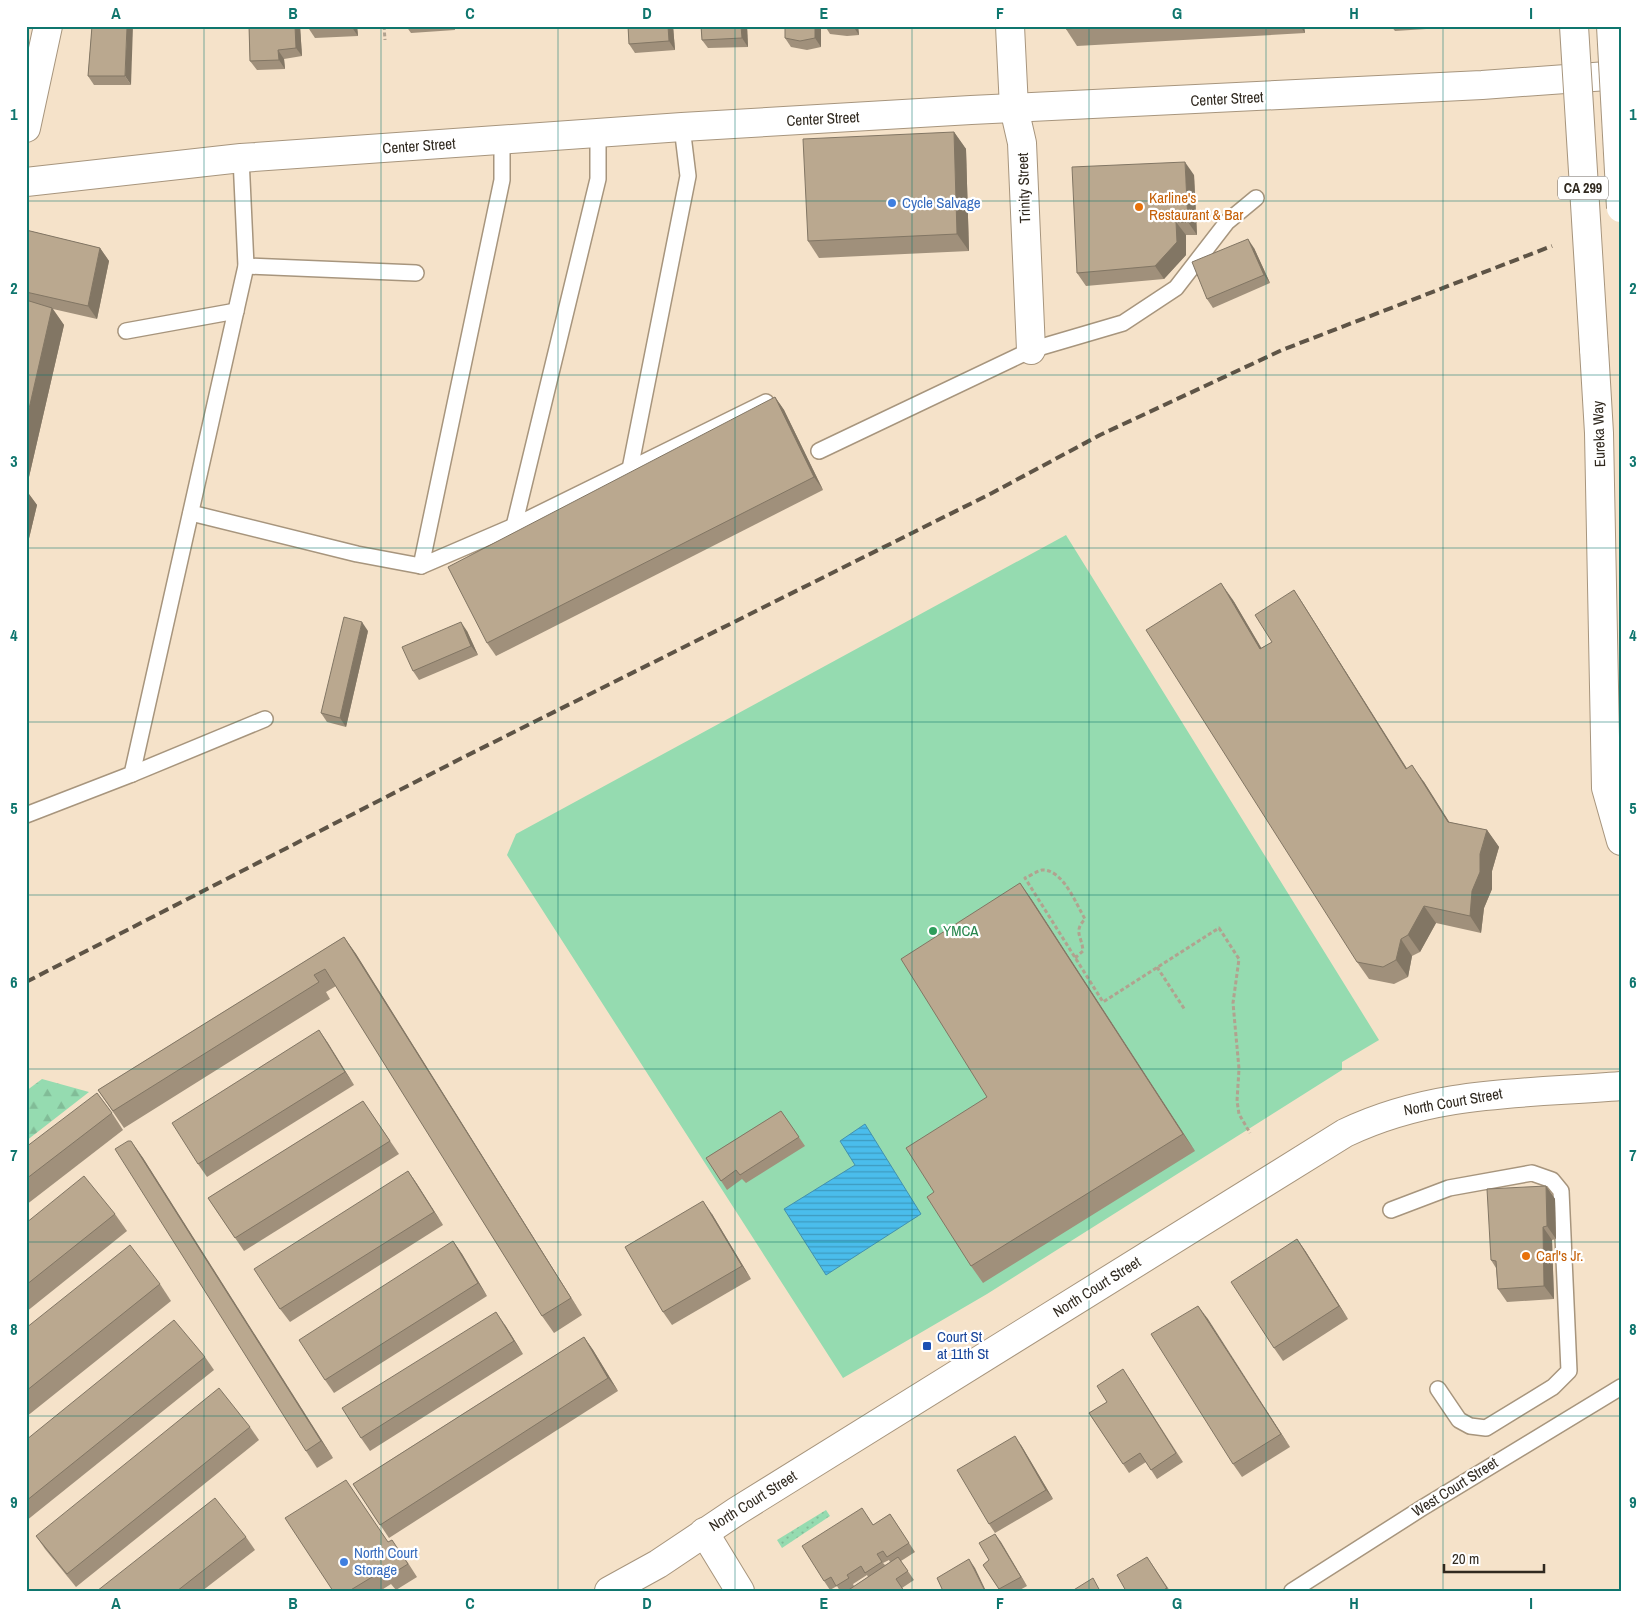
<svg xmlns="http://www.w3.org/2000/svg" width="1647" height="1617" viewBox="0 0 1647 1617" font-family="'Archivo Narrow',sans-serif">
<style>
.grass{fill:url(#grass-dots)}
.forest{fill:url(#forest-firs)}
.park{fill:#95dbb0}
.water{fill:url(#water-rules);stroke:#4291ae}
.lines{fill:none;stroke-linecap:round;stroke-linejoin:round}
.lane-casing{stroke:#a7957d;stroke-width:18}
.street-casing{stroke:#a7957d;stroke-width:30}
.secondary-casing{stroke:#a7957d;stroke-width:30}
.highway-casing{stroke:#a7957d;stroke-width:30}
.path{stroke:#b1a28f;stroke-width:3;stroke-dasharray:4 2.5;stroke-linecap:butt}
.lane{stroke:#fff;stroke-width:15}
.street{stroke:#fff;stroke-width:28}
.secondary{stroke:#fff;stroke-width:28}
.highway{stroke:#fff;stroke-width:28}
.rail{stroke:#5e5446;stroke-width:4;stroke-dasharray:10 5;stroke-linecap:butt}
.highway-bridge-casing{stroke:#a7957d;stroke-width:30;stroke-linecap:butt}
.highway-bridge{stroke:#fff;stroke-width:28}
.wall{fill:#a0907b;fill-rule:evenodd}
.shaded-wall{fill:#827664}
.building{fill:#baa88f;stroke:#827664}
.grid{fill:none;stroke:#0f766e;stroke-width:1;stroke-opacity:0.55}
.shop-dot{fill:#3f7fe0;stroke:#fff;stroke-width:2}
.food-dot{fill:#e8710a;stroke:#fff;stroke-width:2}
.leisure-dot{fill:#2e9e5b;stroke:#fff;stroke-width:2}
.transit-dot{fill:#1a4fb4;stroke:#fff;stroke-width:2}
.labels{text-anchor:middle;stroke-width:4.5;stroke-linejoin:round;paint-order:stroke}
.shield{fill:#fff;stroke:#6e6962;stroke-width:1}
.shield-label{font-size:14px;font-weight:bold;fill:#30291f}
.street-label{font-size:15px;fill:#30291f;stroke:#fff}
.food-label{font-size:15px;fill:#c56008;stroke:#fff;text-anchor:start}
.shop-label{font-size:15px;fill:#366cbe;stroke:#fff;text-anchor:start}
.leisure-label{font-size:15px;fill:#27864d;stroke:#fff;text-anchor:start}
.transit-label{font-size:15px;fill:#164399;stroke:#fff;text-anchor:start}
.neatline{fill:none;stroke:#0f766e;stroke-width:2}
.grid-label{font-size:16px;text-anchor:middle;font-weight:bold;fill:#0f766e}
</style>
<defs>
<pattern id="grass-dots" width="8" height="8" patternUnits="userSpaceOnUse" patternTransform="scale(1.25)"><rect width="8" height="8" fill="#95dbb0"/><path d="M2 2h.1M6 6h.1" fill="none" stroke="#81bc97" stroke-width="1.8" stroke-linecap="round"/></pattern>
<pattern id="forest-firs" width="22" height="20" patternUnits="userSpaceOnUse" patternTransform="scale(1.25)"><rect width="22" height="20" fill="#95dbb0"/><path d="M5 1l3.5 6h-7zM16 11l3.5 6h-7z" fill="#81bc97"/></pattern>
<pattern id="water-rules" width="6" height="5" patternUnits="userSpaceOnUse" patternTransform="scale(1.25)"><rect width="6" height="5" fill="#4abdec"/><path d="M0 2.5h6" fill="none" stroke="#3e9abf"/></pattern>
</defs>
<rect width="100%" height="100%" fill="#f5e2c9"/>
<path class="grass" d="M826,1510L830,1516L782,1548L777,1540Z"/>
<path class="forest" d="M42,1079L89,1092L26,1141V1091Z"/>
<path class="park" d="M1066,535L1379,1040L1342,1062V1070L987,1294L843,1378L507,855L516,834Z"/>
<path class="water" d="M865,1124L921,1214L826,1275L784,1209L855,1165L840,1141Z"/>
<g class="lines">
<defs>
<g id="lane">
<path d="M502,140V180L421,566L514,526L766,402"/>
<path d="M246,266L416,273"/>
<path d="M126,331L236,311"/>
<path d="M819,451L1031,350L1123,323L1176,288L1227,222L1256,198"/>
<path d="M630,469L688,176L682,127"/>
<path d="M191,513L357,554L421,566"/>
<path d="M514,526L598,179V134"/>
<path d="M132,774L265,719"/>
<path d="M26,815L132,774L246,266L241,158"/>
<path d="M1391,1210L1449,1188L1532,1173L1552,1180L1561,1191L1569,1371L1553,1387L1486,1428L1470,1426L1459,1420L1438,1389"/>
<path d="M1292,1591L1422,1508L1621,1387"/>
</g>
<g id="street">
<path d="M1010,26L1014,108L1022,143L1031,350"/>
<path d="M26,128L48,26"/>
<path d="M26,182L241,158L682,127L971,110L1482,85L1621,75"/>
</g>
<g id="secondary">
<path d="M704,1532L740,1591"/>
<path d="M609,1591L658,1564L737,1511L1345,1133C1435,1090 1524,1094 1621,1086"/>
</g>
<path id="highway" d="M1594,349L1599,433L1606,788L1621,841"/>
</defs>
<use href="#lane" class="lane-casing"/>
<use href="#street" class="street-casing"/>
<use href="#secondary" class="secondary-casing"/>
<use href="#highway" class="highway-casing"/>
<g class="path">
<path d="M384,26L385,40"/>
<path d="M1075,958L1083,951C1082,936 1073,932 1085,919C1076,904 1063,869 1042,870C1037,871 1030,876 1025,878L1103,1002L1219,928L1239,959L1233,1003L1239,1069L1237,1101L1239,1114L1250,1133"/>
<path d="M1157,967L1185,1010"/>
</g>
<use href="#lane" class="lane"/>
<use href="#street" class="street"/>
<use href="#secondary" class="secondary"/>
<use href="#highway" class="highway"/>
<path class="rail" d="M26,982L462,758L992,493L1100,435L1282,350L1552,246"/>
<defs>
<g id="highway-bridge">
<path d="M1574,26L1594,349"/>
<path d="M1611,26L1621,208"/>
</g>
</defs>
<use href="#highway-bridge" class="highway-bridge-casing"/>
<use href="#highway-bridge" class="highway-bridge"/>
</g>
<g class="wall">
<path d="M92,26L131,85H94L88,76Z"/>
<path d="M249,26H300L302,56L284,59L285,69L257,70L250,61Z"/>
<path d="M307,26H357L358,36L315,38Z"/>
<path d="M406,26H455V30L411,33Z"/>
<path d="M628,26H673L675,50L635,53L629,44Z"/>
<path d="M701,26H747L748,47L708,48L702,40Z"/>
<path d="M821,26V47L807,50L791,47L785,38Z"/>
<path d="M825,26H858L859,35L847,36L830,34Z"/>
<path d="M1065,26H1304L1305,33L1077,46L1066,29Z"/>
<path d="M1391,26H1473L1395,31Z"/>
<path d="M954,132L966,149L969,251L819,258L808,241Z"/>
<path d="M1194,175L1197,235H1186V255L1164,279L1086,286L1077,273Z"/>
<path d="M26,230L100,248L109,261L97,319L53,309L64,325L26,490L37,505L26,551Z"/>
<path d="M1254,248L1270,283L1213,308L1207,299Z"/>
<path d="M775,397L784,410L823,490L496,656L487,643Z"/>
<path d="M1294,590L1305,607L1407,769L1424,782L1449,822L1487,830L1499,847L1492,871V889L1484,908L1481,933L1436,923L1420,952L1412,956L1408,977L1394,984L1369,979L1357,962L1233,600L1261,648L1272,642Z"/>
<path d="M368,631L346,727L327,722L321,713Z"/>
<path d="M467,631L478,655L419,680L413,671Z"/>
<path d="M1020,883L1032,900L1195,1151L983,1283L971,1266L934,1192L987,1097Z"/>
<path d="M344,937L356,954L582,1315L554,1333L542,1316L336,986L326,992L330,999L124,1128L98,1090Z"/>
<path d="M319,1030L354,1085L207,1177L198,1164Z"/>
<path d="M363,1101L399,1154L244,1251L208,1198Z"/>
<path d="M781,1111L805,1146L746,1183L742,1179L727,1190L706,1158Z"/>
<path d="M112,1113L123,1130L26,1205V1147Z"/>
<path d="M131,1141L143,1158L333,1458L317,1468L306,1451Z"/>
<path d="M408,1171L417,1184L443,1225L290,1322L280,1309Z"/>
<path d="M1546,1186L1555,1199L1556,1239L1552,1240L1554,1299L1507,1302L1498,1289L1496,1268L1491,1260Z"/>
<path d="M115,1214L127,1231L26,1312V1223Z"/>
<path d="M712,1214L751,1279L672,1325L663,1312Z"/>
<path d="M1297,1239L1306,1252L1348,1319L1283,1361L1274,1348Z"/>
<path d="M453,1241L462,1254L487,1296L334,1393L325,1380Z"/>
<path d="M160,1284L171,1301L26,1417V1328Z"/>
<path d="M1198,1306L1290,1447L1242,1477L1233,1464Z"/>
<path d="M505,1325L523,1354L370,1451L361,1438Z"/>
<path d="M584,1337L593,1350L618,1391L389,1538L353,1484Z"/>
<path d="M205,1357L214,1370L26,1521V1440Z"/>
<path d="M1129,1378L1183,1462L1157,1479L1146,1462L1129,1473L1089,1413L1107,1402Z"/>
<path d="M250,1427L259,1440L76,1587L45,1549L36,1536Z"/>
<path d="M1021,1445L1053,1499L995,1533L989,1524Z"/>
<path d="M890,1514L915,1552L901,1561L914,1580L902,1588L904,1591H840L837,1586L830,1590L824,1581L868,1517L873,1525ZM889,1560L890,1562L885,1565L883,1563ZM867,1575L868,1577L854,1586L853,1584Z"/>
<path d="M995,1534L1027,1586L1018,1591H1000L983,1565L989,1560Z"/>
<path d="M246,1537L255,1550L202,1591H97Z"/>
<path d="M389,1542L401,1552L417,1577L396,1590L391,1584L380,1591H333Z"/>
<path d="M1147,1557L1170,1591H1126Z"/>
</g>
<g class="shaded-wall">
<path d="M127,26H133L131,85L125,76Z"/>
<path d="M295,26H300L302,56L296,48Z"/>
<path d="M351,26H357L358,36Z"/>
<path d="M668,26H673L675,50L669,41Z"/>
<path d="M741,26H747L748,47L742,38Z"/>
<path d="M815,26H821V47L815,38Z"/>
<path d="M853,26H858L859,35Z"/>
<path d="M1300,26H1304L1305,33Z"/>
<path d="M278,50L284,59L285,69L279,60Z"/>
<path d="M954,132L966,149L969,251L957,234Z"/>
<path d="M1185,162L1194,175L1197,235L1188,222Z"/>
<path d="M1176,222L1186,235V255L1164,279L1155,266Z"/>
<path d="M1248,239L1254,248L1270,283L1264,275Z"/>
<path d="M100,248L109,261L97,319L88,306Z"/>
<path d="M52,308L64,325L26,490L37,505L26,551V422Z"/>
<path d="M775,397L784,410L823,490L814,477Z"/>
<path d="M1221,583L1233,600L1272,666L1260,649Z"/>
<path d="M1294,590L1305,607L1418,786L1406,769Z"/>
<path d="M362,622L368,631L346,727L340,718Z"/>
<path d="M461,622L467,631L478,655L471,646Z"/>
<path d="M1412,765L1424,782L1460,839L1448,822Z"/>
<path d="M1487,830L1499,847L1492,871V889L1484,908L1481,933L1470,916L1472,891L1480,854Z"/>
<path d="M1020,883L1032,900L1195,1151L1183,1134Z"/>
<path d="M1424,906L1436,923L1420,952L1408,935Z"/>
<path d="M344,937L356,954L582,1315L571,1298Z"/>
<path d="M1401,939L1412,956L1408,977L1396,960Z"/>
<path d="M319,1030L328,1043L354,1085L345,1072Z"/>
<path d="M131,1141L143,1158L333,1458L321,1441Z"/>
<path d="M408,1171L417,1184L443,1225L434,1212Z"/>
<path d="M1546,1186L1555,1199L1556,1239L1547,1226Z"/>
<path d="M703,1201L712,1214L751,1279L742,1266Z"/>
<path d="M1543,1227L1552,1240L1554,1299L1544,1286Z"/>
<path d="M1297,1239L1306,1252L1348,1319L1339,1306Z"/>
<path d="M453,1241L462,1254L487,1296L478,1283Z"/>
<path d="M1198,1306L1208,1319L1290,1447L1281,1434Z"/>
<path d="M496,1312L505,1325L523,1354L514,1341Z"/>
<path d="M584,1337L593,1350L618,1391L608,1378Z"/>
<path d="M1015,1436L1021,1445L1053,1499L1046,1490Z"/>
<path d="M995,1534L1001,1542L1027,1586L1021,1577Z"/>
<path d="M969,1559L975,1568L986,1591H985Z"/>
</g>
<g class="building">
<path d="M92,26H127L125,76H88Z"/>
<path d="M249,26H295L296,48L278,50L279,60L250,61Z"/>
<path d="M628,26H668L669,41L629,44Z"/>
<path d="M701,26H741L742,38L702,40Z"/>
<path d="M785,26H815V38L800,41L785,38Z"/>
<path d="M832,26H851L841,28Z"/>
<path d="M1065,26H1108L1066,29Z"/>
<path d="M954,132L957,234L808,241L803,139Z"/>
<path d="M1185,162L1188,222H1176L1177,242L1155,266L1077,273L1072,167Z"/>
<path d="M26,230L100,248L88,306L26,292Z"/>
<path d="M1248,239L1264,275L1207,299L1192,262Z"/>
<path d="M26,300L52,308L26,422Z"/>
<path d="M775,397L814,477L487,643L448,567Z"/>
<path d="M1221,583L1260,649L1272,642L1255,615L1294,590L1406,769L1412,765L1448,822L1487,830L1480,854V872L1472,891L1470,916L1424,906L1408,935L1401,939L1396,960L1383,967L1357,962L1146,630Z"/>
<path d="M344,617L362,622L340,718L321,713Z"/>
<path d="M461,622L471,646L413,671L402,647Z"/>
<path d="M1020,883L1183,1134L971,1266L927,1197L934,1192L906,1148L987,1097L901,959Z"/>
<path d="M344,937L571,1298L542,1316L325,969L314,975L319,982L113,1111L98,1090Z"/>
<path d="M319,1030L345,1072L198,1164L172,1123Z"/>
<path d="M97,1093L112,1113L26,1179V1147Z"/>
<path d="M363,1101L390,1141L235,1238L208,1198Z"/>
<path d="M781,1111L799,1137L740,1175L736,1170L721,1181L706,1158Z"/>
<path d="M128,1141H131L321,1441L306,1451L115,1149Z"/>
<path d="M408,1171L434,1212L280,1309L254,1269Z"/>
<path d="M84,1176L115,1214L26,1285V1223Z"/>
<path d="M1546,1186L1547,1226L1543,1227L1544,1286L1498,1289L1496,1261L1491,1260L1487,1189Z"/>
<path d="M703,1201L742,1266L663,1312L625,1247Z"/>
<path d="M1297,1239L1339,1306L1274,1348L1231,1282Z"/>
<path d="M453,1241L478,1283L325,1380L299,1340Z"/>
<path d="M130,1245L160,1284L26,1391V1328Z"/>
<path d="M1198,1306L1281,1434L1233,1464L1151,1334Z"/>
<path d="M496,1312L514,1341L361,1438L342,1408Z"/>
<path d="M174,1320L205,1357L26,1501V1440Z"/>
<path d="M584,1337L608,1378L380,1525L353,1484Z"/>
<path d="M1123,1369L1176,1453L1151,1470L1140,1453L1123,1464L1089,1413L1107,1402L1097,1386Z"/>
<path d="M219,1388L250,1427L67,1574L36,1536Z"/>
<path d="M1015,1436L1046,1490L989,1524L957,1470Z"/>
<path d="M346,1480L388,1542L392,1540L408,1564L387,1577L382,1571L349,1591H333L285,1518Z"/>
<path d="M215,1498L246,1537L177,1591H97Z"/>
<path d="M862,1508L873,1525L890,1514L909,1543L887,1557L883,1551L877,1554L882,1562L865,1573L861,1566L847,1575L849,1578L836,1586L831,1577L824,1581L802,1546Z"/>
<path d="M995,1534L1021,1577L999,1589L983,1565L989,1560L979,1543Z"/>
<path d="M898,1557L908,1571L896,1579L904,1591H847Z"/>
<path d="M1147,1557L1167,1588L1162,1591H1126L1117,1575Z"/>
<path d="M969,1559L985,1591H943L937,1578Z"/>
<path d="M1093,1578L1100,1591H1072Z"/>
</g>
<path class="grid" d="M204,26V1591M381,26V1591M558,26V1591M735,26V1591M912,26V1591M1089,26V1591M1266,26V1591M1443,26V1591M26,201H1621M26,375H1621M26,548H1621M26,722H1621M26,895H1621M26,1069H1621M26,1242H1621M26,1416H1621"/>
<g class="shop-dot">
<circle cx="892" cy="203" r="5"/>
<circle cx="344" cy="1562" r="5"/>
</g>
<g class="food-dot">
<circle cx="1139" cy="207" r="5"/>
<circle cx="1526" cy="1256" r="5"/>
</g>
<circle class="leisure-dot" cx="933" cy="931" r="5"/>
<rect class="transit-dot" x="922" y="1341" width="10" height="10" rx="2.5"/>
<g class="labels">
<rect class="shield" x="1558" y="176.5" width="50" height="23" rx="4"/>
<g class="shield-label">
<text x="1583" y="193">CA 299</text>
</g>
<g class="street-label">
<text transform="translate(1227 99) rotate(-3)" y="5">Center Street</text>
<text transform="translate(823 119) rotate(-3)" y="5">Center Street</text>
<text transform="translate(419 146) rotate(-4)" y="5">Center Street</text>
<text transform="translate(1024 188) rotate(-92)" y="5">Trinity Street</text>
<text transform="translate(1599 434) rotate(-92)" y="5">Eureka Way</text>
<text transform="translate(1453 1102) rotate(-10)" y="5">North Court Street</text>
<text transform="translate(1097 1287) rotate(-32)" y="5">North Court Street</text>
<text transform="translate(1455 1487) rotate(-32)" y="5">West Court Street</text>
<text transform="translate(753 1501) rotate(-32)" y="5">North Court Street</text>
</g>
<g class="food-label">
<text x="1149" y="203">Karline's<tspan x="1149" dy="17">Restaurant &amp; Bar</tspan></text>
<text x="1536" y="1261">Carl's Jr.</text>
</g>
<g class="shop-label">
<text x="902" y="208">Cycle Salvage</text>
<text x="354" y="1558">North Court<tspan x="354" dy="17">Storage</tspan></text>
</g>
<g class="leisure-label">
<text x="943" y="936">YMCA</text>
</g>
<g class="transit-label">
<text x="937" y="1342">Court St<tspan x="937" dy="17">at 11th St</tspan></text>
</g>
</g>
<rect width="1647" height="1617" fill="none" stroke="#ffffff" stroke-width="55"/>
<path d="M1444 1564v8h100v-8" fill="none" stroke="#30291f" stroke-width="2.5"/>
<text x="1452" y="1564" font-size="15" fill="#30291f" stroke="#ffffff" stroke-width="4" paint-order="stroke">20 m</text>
<rect x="28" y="28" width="1592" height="1562" class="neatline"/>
<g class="grid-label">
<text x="116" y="19">A</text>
<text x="293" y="19">B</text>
<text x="470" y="19">C</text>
<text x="647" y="19">D</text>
<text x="824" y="19">E</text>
<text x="1000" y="19">F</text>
<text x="1177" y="19">G</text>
<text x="1354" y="19">H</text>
<text x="1531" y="19">I</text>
<text x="14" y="120">1</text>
<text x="1633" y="120">1</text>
<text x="14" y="294">2</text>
<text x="1633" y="294">2</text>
<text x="14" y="467">3</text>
<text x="1633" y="467">3</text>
<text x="14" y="641">4</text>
<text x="1633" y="641">4</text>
<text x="14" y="814">5</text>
<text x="1633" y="814">5</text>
<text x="14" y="988">6</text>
<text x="1633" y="988">6</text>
<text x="14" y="1161">7</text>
<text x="1633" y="1161">7</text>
<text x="14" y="1335">8</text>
<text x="1633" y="1335">8</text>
<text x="14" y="1508">9</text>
<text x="1633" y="1508">9</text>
<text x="116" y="1609">A</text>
<text x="293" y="1609">B</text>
<text x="470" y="1609">C</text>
<text x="647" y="1609">D</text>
<text x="824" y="1609">E</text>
<text x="1000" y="1609">F</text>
<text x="1177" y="1609">G</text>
<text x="1354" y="1609">H</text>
<text x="1531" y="1609">I</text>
</g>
</svg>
